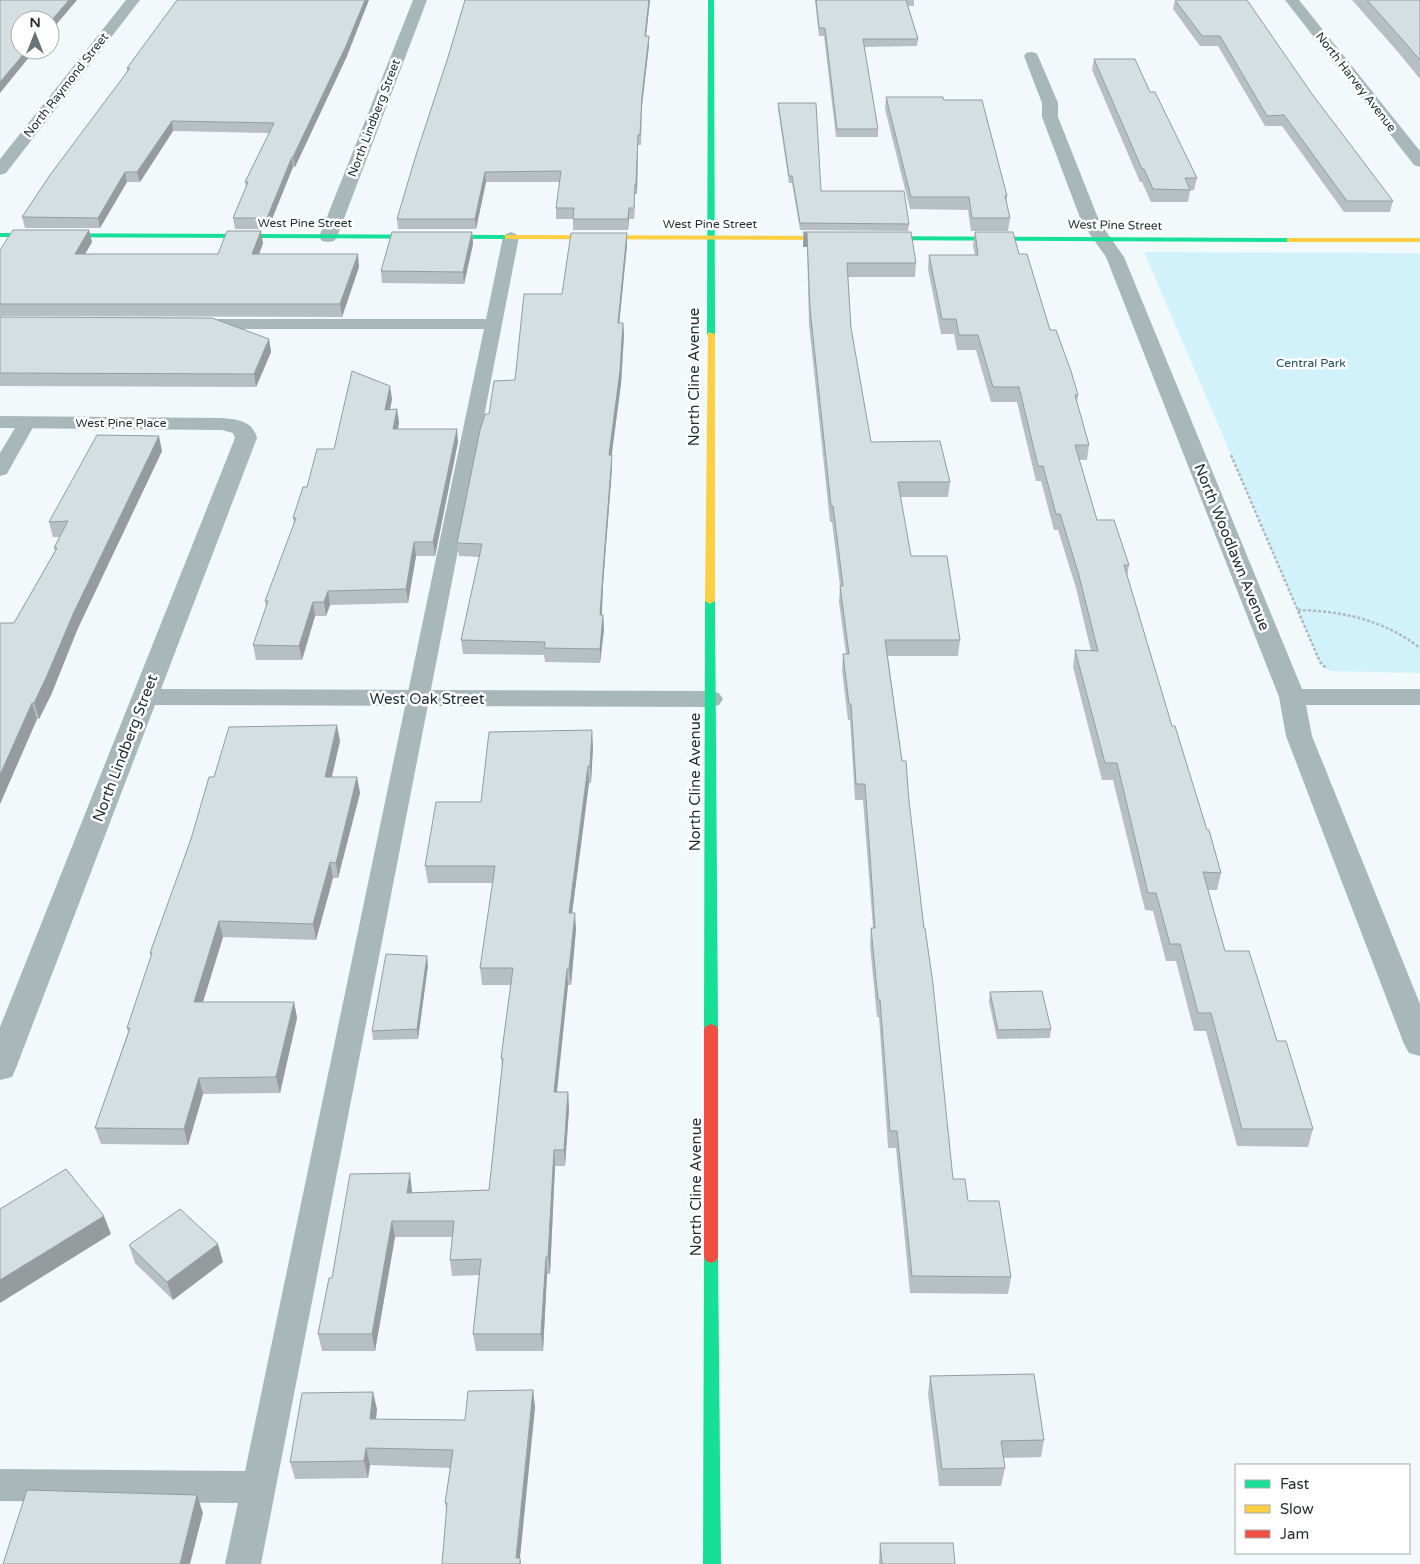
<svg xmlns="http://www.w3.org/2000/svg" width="1420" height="1564" viewBox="0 0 1420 1564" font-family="'Varela Round',sans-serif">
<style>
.green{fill:#d2f2fb}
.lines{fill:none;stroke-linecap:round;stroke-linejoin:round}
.path{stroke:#afb9bc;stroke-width:2.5;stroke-dasharray:3 2;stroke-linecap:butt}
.lane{fill:#a8b7ba;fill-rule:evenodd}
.street{fill:#a8b7ba;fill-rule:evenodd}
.fast{fill:#16e098;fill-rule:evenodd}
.slow{fill:#ffcf43;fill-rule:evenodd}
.jam{fill:#f24e42;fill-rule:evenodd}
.wall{fill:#b6c0c2}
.shaded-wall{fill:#949c9e}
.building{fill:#d4dfe2;stroke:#949c9e}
.labels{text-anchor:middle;stroke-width:5;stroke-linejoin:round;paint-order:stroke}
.far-street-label{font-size:12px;fill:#1e2c2f;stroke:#fff}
.far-park-label{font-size:12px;fill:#1d505c;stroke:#fff}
.street-label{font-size:15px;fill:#1e2c2f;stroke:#fff}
</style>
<rect width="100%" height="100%" fill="#f1f9fb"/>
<path class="green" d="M1144,252L1420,253V673L1329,671L1320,662Z"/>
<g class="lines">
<g class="path">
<path d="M1231,455L1320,662L1326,668"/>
<path d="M1298,610C1343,611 1384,620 1420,648"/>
</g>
<g class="lane">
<path d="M511,232L516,234L519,237L502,324L261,1564H225L238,1503L0,1501V1469L245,1471L484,329H197L191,328L189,324L191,320L197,319H486L503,237L506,234Z"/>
<path d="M27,417L33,418L36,422L9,470L7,474L0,476V453L21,418Z"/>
</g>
<g class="street">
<path d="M126,0H140L6,173L0,175V159Z"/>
<path d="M413,0H427L337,237L334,241L328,242L322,241L319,237Z"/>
<path d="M1285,0H1299L1420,151V167L1414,165Z"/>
<path d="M1031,52L1036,53L1038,56L1058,103V117L1100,223L1124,257L1302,689H1420V705H1306L1312,736L1420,1004V1056L1409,1053L1404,1044L1286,736L1279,697L1106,257L1082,223L1042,117V103L1024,56L1026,53Z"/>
<path d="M0,416L222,418C237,419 253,421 257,438L161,689L710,691L719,693L723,699L719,705L710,707L155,705L16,1068L12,1077L0,1080V1027L235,438L233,433L222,430L0,428Z"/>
</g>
<g class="fast">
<path d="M708,0H714L715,334L711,336L707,334Z"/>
<path d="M0,233L508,235L512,237L508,239L0,237Z"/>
<path d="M848,236L1290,238L1294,240L1290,242L851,240L847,238Z"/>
<path d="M710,598L715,601L718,1029L716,1032L711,1034L706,1032L704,1029L705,601Z"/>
<path d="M711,1251L716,1253L718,1257L721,1564H703L704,1257L706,1253Z"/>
</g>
<g class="slow">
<path d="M505,235L851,236L855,238L851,240L508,239H505Z"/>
<rect x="1287" y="238" width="133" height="4"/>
<path d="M708,332L715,334V601L710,604L705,601Z"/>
</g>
<path class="jam" d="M711,1024L716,1026L718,1029V1257L716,1261L711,1263L706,1261L704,1257V1029L706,1026Z"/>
</g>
<g class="wall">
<path d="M650,0L646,36H649V45L642,105L641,145H638L637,194H635L634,219H629L628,230H573V219H556V208L560,182H486L476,229H398L397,219L449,54Z"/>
<path d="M815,0H914V6H908L918,39L917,46L864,47L878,129V137H836L824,36H819Z"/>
<path d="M1175,0L1312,94L1393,201L1390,212H1344L1282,126H1265L1218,46H1200L1173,9Z"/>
<path d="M1352,0H1420V79L1398,52Z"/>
<path d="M347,56L295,167H293L268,229H235L233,218L246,187L245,182L269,133L173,131L140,182H127L100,228H25L22,217L127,72V68Z"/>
<path d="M1094,59L1150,92L1197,178L1194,190L1190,191L1188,202H1151L1142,182H1140L1092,70Z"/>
<path d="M886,97L944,100L1007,196V204L1010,218L1008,231H971L968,210L910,209L885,109Z"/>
<path d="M778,103L821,191L909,224L908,231L800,230L792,183H789L778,109Z"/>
<path d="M89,230L92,242L85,254H218L263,243L259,254L359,267L342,317L0,316V250Z"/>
<path d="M472,232L473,244L464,284L382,283L381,271Z"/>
<path d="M803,232L916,263L915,277H848L851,328L871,442L950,482L948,497H900L911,556L960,640L958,656H888L902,761L909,801L953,1179L968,1201L1011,1277L1008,1294L910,1293L896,1148H888L879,1017H877L870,945L871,928H873L863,800H855L850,720H848L842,670L843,654H846L839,602L840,586L832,522H830L809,324L807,247H803Z"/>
<path d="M975,232L1019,254L1078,395L1077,404L1089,445L1087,460H1079L1097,520L1129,565L1127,577L1172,726L1221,873L1217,890H1208L1225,951L1277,1041L1313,1129L1308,1147L1237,1146L1206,1031H1194L1176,961H1166L1153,911L1145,910L1113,780H1102L1073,667L1075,650L1091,651L1076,588L1058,530H1054L1041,481H1036L1017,402H991L976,350H957L954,334H941L928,269L929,255H975L973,246Z"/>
<path d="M627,233V245L619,323H623L624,335L621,384L611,455L612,468L603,585L602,615H603L604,629L600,663L545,662L544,655L463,654L461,640L479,557L459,556L457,543L489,414L515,380L562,294Z"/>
<path d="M0,317L269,339L271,352L256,387L0,386Z"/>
<path d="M392,399L390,410L397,409L399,423L398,429L458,442L435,556H416L408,603L330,605L326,616H315L302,660H256L253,645L266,607L265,601L294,524L293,518L307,487L334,449Z"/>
<path d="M162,451L78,628L51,695L39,719H37L0,804V623H14L55,551L54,548L59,537H53L49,522Z"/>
<path d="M340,741L332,777H357L360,793L338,878H333L316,940L223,937L203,1002H294L297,1018L280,1093L203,1094L188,1145L101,1144L95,1128L128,1032L127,1028L151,957L150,953L214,777Z"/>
<path d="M593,746L591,783H589L572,913L576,929L571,985H568L557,1092H568L569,1109L565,1166H555L550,1274H547L543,1351H476L473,1334L479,1275L452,1276L450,1260L452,1237H395L375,1351H322L318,1334L332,1278L412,1190V1193L489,1190L502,1067L501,1058L511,985H482L480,968L493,883H428L425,866L481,802Z"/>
<path d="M428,965L418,1039L373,1040L372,1031Z"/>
<path d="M990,992L1051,1029L1050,1038L997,1039L989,1002Z"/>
<path d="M129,1245L223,1262L173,1300L135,1263Z"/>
<path d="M930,1376L1044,1440L1041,1457L1003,1458L1005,1468L1001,1486H939L928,1394Z"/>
<path d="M533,1390L535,1408L447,1512L445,1503L450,1468L370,1465L368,1478L295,1479L290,1462L377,1409L376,1419L465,1420Z"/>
<path d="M880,1543L955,1564H879Z"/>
</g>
<g class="shaded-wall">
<path d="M69,0H77L50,32V22Z"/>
<path d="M365,0H369L347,56L295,167L293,157Z"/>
<path d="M649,0H650L645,45V36Z"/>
<path d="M649,36V45L642,105L641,145L642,96Z"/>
<path d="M27,50H35L0,93V82Z"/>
<path d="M172,121L173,131L140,182L137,172Z"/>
<path d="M638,135V145L637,194L636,184Z"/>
<path d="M292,157L293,167L268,229L267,218Z"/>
<path d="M125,172L127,182L100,228L98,218Z"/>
<path d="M485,172L486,182L476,229L475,219Z"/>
<path d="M635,184V194L634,219V208Z"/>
<path d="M629,208V219L628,230V219Z"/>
<path d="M89,230L92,242L78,266L75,254Z"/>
<path d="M261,231L263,243L255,266L252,254Z"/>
<path d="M472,232L473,244L464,284L463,272Z"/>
<path d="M627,233V245L618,336V323Z"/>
<path d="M804,233H807V247H803Z"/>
<path d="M358,254L359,267L342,317L340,304Z"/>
<path d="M623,323L624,335L621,384L610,468L609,455Z"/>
<path d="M269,339L271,352L256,387L254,374Z"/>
<path d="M390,386L392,399L387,423L385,410Z"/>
<path d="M397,409L399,423L395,442L393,429Z"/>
<path d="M457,429L458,442L435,556L433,542Z"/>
<path d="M159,436L162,451L78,628L51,695L39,719L34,703L74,612Z"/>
<path d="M612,455V468L603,585L601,629L600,615L603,572Z"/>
<path d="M414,542L416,556L408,603L406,589Z"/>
<path d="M328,591L330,605L326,616L324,602Z"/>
<path d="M313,602L315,616L302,660L299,646Z"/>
<path d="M603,615L604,629L600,663V649Z"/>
<path d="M32,703L37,719L0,804V775Z"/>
<path d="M337,725L340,741L328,792L325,777Z"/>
<path d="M592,730L593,746L591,783L590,766Z"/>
<path d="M588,766L589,783L570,929L569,913Z"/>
<path d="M357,777L360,793L338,878L336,863Z"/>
<path d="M330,862L333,878L316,940L313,924Z"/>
<path d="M575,913L576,929L571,985L569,969Z"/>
<path d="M219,921L223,937L198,1018L194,1002Z"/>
<path d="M427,956L428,965L418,1039L417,1029Z"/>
<path d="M567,969L568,985L555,1109L554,1092Z"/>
<path d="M294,1002L297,1018L280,1093L276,1077Z"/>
<path d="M199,1078L203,1094L188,1145L184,1129Z"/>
<path d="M568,1092L569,1109L565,1166L564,1150Z"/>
<path d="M554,1150L555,1166L550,1274L548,1257Z"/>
<path d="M410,1173L412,1190L410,1209L407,1193Z"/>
<path d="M104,1216L111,1234L0,1303V1280Z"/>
<path d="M392,1221L395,1237L375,1351L372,1334Z"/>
<path d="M218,1244L223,1262L173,1300L167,1282Z"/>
<path d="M546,1257L547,1274L543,1351L541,1334Z"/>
<path d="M533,1390L535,1408L520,1558L521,1564H520L516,1558Z"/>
<path d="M373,1392L377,1409L374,1436L370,1419Z"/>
<path d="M366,1448L370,1465L368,1478L364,1461Z"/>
<path d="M197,1495L203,1513L190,1564H180Z"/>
</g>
<g class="building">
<path d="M0,0H69L50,22V20H20V50H27L0,82Z"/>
<path d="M177,0H365L346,46L293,157H292L267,218H233L248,182H245L274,123L172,121L137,172H125L98,218L22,217L50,175L130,68H127Z"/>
<path d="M465,0H649L645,36H649L642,96L640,135H638L636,184H635L634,208H629L628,219H573L574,208H556L561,171L485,172L475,219H397L416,155L449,54Z"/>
<path d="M816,0H906L918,39H863L878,129H837L825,28H819Z"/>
<path d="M1175,0H1247L1312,94L1393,201H1347L1284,115L1267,116L1220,36H1202Z"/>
<path d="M1367,0H1420V60L1401,38Z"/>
<path d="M1094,59H1135L1150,92H1155L1197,178H1185L1190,190L1153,189L1144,169H1142Z"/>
<path d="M886,97H943L944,100H982L1007,196H1005L1010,218H972L969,197H911Z"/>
<path d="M778,103H816L821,191H904L909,224L800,223L792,176H789Z"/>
<path d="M13,230H89L75,254H218L227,231H261L252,254H358L340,304H0V250Z"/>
<path d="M392,232H472L463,272L381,271Z"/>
<path d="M803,232H911L916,263H847L851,328L871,442L940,441L950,482H898L911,556H947L960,640H885L902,761H906L909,801L924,928H925L933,984L953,1179H965L968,1201H999L1011,1277L912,1276L897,1131H890L880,1000H878L871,928H875L865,784H856L851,704H849L843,654H849L840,586H843L833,506H831L810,309L807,233H804Z"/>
<path d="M975,232H1013L1019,254H1027L1050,330H1056L1071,371L1078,395H1075L1089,445H1075L1097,520H1114L1129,565H1124L1172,726H1175L1207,830H1209L1221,873L1203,872L1225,951H1249L1277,1041H1286L1313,1129H1242L1211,1013H1198L1180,944H1170L1156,893H1148L1117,763H1105L1075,650L1098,651L1078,572L1060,514H1056L1043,466H1038L1019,387H993L978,335H959L956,319H942L929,255H978Z"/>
<path d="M571,233H627L618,323H623L620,371L609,455H612L603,572L600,615H603L600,649L544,648L545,642L461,640L482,544L457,543L480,430L485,414H489L494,381L515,380L524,294H562Z"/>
<path d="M0,317L212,318L269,339L254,374L0,373Z"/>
<path d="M352,371L390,386L385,410L397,409L393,429H457L433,542H414L406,589L328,591L324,602H313L299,646L253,645L268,601H265L296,518H293L303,487H307L317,449H334Z"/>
<path d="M97,435L159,436L74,612L46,678L34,703H32L0,775V623H14L57,548H54L68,521L49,522Z"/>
<path d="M337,725L325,777H357L336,863L330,862L313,924L219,921L194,1002H294L276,1077L199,1078L184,1129L95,1128L130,1028H127L152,953H150L191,839L209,777H214L229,727Z"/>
<path d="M592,730L590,766H588L569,913H575L569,969H567L554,1092H568L564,1150H554L548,1257H546L541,1334H473L481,1259L450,1260L454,1221H392L372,1334H318L329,1278H332L350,1174L410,1173L407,1193L489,1190L503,1058H501L513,968H480L495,866H425L436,802H481L489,732Z"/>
<path d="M386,954L427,956L417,1029L372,1031Z"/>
<path d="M1042,991L1051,1029L998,1030L990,992Z"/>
<path d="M66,1169L104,1216L0,1280V1209Z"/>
<path d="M180,1209L218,1244L167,1282L129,1245Z"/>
<path d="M1034,1374L1044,1440L1001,1441L1005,1468L942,1469L930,1376Z"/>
<path d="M533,1390L516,1558H520V1564H442L447,1503H445L453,1450L366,1448L364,1461L290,1462L302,1393L373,1392L370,1419L465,1420L468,1391Z"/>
<path d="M27,1490L197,1495L180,1564H3Z"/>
<path d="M880,1543H953L955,1564H882Z"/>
</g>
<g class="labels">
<g class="far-street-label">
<text transform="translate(1356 82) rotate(52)" y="4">North Harvey Avenue</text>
<text transform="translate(66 85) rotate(-52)" y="4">North Raymond Street</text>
<text transform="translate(374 118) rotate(-69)" y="4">North Lindberg Street</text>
<text x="305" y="227">West Pine Street</text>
<text x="710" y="228">West Pine Street</text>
<text transform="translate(1115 225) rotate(1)" y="4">West Pine Street</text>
<text x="121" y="427">West Pine Place</text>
</g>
<g class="far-park-label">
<text x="1311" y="367">Central Park</text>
</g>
<g class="street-label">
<text transform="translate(694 377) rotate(-90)" y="5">North Cline Avenue</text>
<text transform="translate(1232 547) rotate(68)" y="5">North Woodlawn Avenue</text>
<text x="427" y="704">West Oak Street</text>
<text transform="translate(125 748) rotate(-69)" y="5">North Lindberg Street</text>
<text transform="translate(695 782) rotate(-90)" y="5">North Cline Avenue</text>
<text transform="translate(696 1187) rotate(-90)" y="5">North Cline Avenue</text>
</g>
</g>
<rect x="1235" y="1464" width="175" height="90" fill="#ffffff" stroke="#a5abac"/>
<rect x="1245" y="1480" width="25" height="8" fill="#16e098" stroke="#a5abac"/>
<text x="1280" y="1489" font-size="15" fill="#1e2c2f">Fast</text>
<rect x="1245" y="1505" width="25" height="8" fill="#ffcf43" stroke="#a5abac"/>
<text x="1280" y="1514" font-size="15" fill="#1e2c2f">Slow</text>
<rect x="1245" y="1530" width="25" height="8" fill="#f24e42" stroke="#a5abac"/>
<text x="1280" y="1539" font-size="15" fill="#1e2c2f">Jam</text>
<g transform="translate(35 35)"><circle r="24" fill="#ffffff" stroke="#a5abac"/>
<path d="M0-4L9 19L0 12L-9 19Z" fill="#687476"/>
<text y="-8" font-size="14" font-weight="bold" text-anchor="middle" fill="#1e2c2f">N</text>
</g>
</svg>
